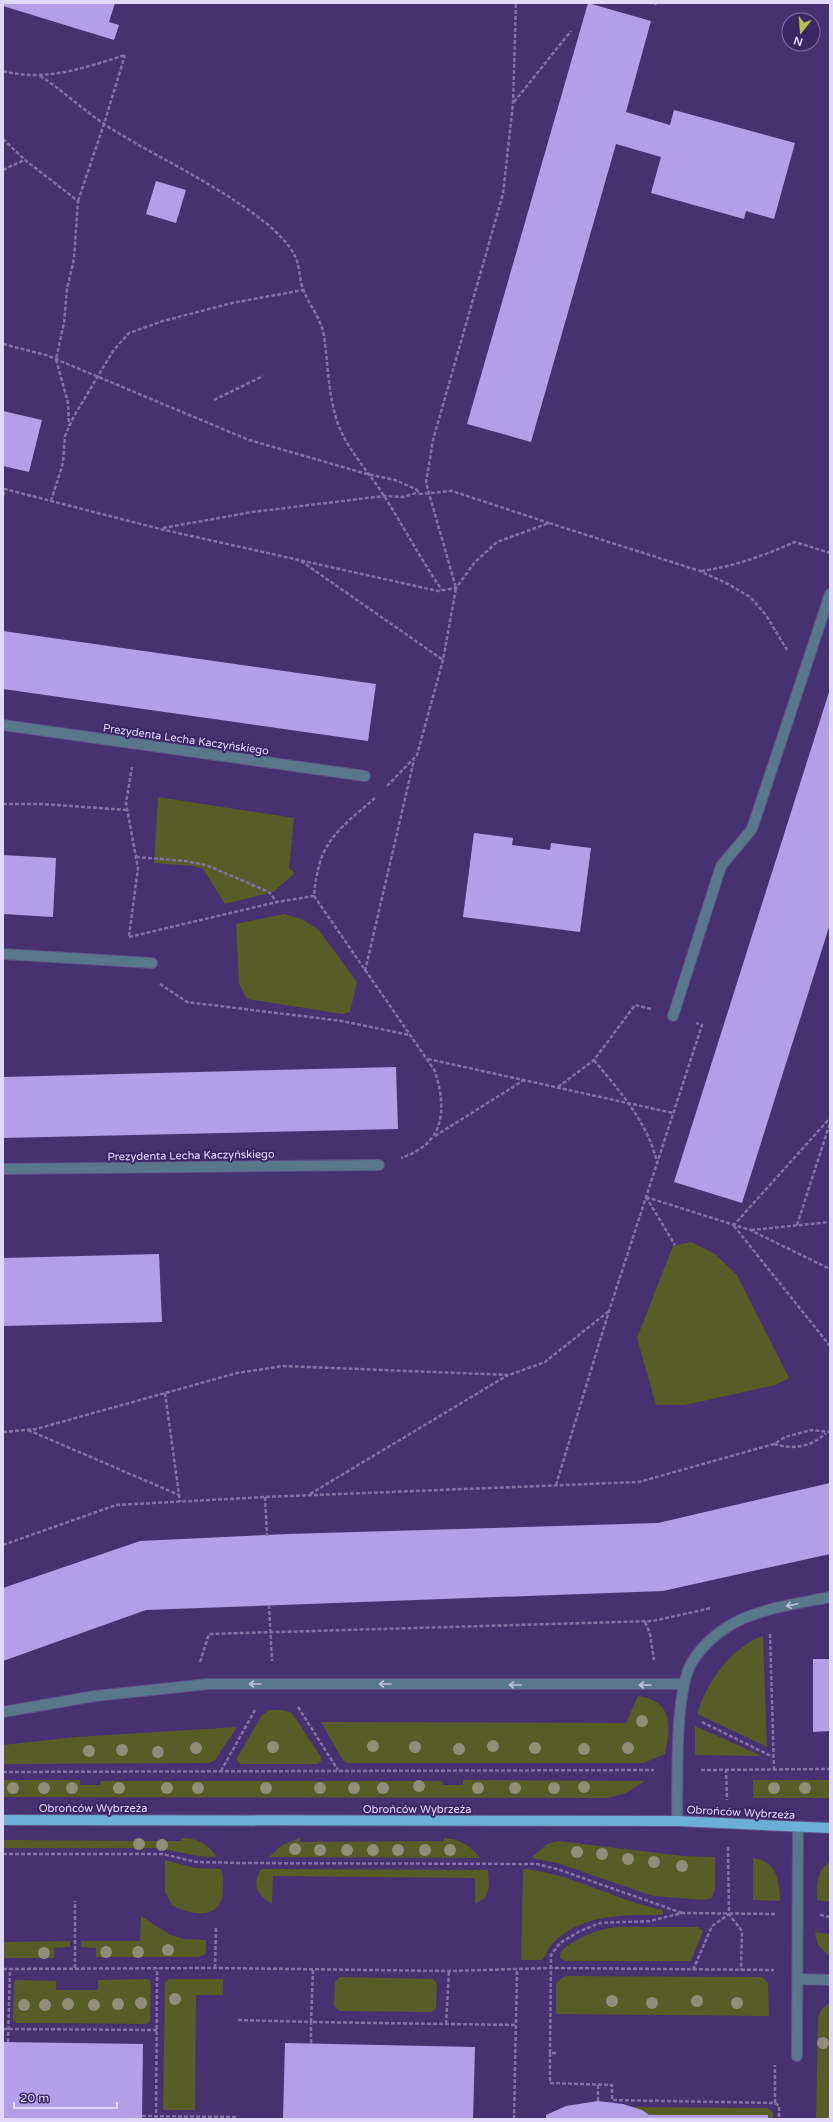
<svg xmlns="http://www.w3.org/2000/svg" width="833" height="2122" viewBox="0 0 833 2122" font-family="'Varela Round',sans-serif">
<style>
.green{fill:#565d26}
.building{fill:#b29fe8}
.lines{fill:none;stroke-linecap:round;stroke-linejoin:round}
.minor-casing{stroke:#62508a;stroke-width:12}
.major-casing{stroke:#62508a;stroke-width:12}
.path{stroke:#8171a7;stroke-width:2.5;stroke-dasharray:4 2;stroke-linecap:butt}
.minor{stroke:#59788c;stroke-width:10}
.major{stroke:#6baed6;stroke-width:10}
.tree{fill:#908e78}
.oneway{stroke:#bfc0e2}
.labels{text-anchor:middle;stroke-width:4;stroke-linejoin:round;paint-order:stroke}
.street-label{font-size:11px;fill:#e1d8fe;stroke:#3c2765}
</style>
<rect width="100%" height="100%" fill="#463271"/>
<g class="green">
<path d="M158,797L294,818L289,868L295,873L273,892L225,904L203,869L194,866L154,863Z"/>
<path d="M284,914L301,919L318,929L357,982L350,1012L342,1014L247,999L239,984L236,924Z"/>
<path d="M691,1242L715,1254L737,1275L789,1378L775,1385L685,1405H656L637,1338L673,1246Z"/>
<path d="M763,1636L767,1747L697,1714C706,1683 731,1647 763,1636Z"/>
<path d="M638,1696C673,1701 671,1726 665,1754L643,1763H346L342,1759L321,1722L626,1723Z"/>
<path d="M269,1710H283L292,1713L321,1757V1761L317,1764H241L238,1762L237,1758L262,1715Z"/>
<path d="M695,1726L762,1756L695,1755Z"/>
<path d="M237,1727L215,1760L209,1763L3,1764V1745L76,1737Z"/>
<path d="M3,1780H80V1785H100L101,1781H442L443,1785H463V1780L645,1781L626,1793L607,1798L3,1797Z"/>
<rect x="753" y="1780" width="77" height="18"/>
<path d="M182,1838C196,1837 209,1845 217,1857L197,1856L159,1848H3V1840L181,1841Z"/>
<path d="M300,1838V1842L444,1841V1838C460,1839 471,1846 480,1858L269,1857L282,1845Z"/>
<path d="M558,1841L683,1856L715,1857V1888L712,1898L705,1900L653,1896L557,1863L531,1858L547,1844Z"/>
<path d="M753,1858C777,1861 779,1880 780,1901L753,1900Z"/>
<path d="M165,1860L195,1868L221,1869C224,1875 223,1882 223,1888C224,1920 193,1917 172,1905L165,1892Z"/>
<path d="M830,1862V1902L817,1900C817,1886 816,1870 830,1862Z"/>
<path d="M261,1869L488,1870L489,1887L485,1898L475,1904V1878L273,1876L272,1903C258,1897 251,1883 261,1869Z"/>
<path d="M523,1869C569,1872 616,1901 663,1910V1915C623,1915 582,1913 552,1944C547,1949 547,1955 542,1960H521Z"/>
<path d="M141,1916L170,1935L185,1939L206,1940V1954L198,1957H96V1948L81,1947V1941H140Z"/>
<path d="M617,1927H698L703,1931L691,1961H565L560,1958L561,1951C576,1938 597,1929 617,1927Z"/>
<path d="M815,1932L830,1934V1957L818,1945Z"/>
<path d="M70,1941V1947L54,1948V1958H3V1942Z"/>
<path d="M565,1976L762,1977L768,1983L769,2016L556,2014V1985L558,1981Z"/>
<path d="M340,1977L433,1979L437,1984L436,2008L432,2012L339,2011L334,2006L335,1982Z"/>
<path d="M148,1979L151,1982L150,2021L147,2024L16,2023L13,2021L14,1983L16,1980L56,1981V1990H98V1980Z"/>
<path d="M168,1979H223V1995H196L195,2110H163L165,1983Z"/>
<path d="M830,2002V2119H816L818,2018L821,2010Z"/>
<path d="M633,2107L767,2108L773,2112V2119H768V2115H649Z"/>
</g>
<g class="building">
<path d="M3,3H115L109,22L119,25L114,40L3,6Z"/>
<path d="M588,3L651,21L626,112L670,125L674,110L795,143L774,219L746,211L744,219L651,193L661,157L616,144L531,442L467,424Z"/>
<path d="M156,181L186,190L176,223L146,214Z"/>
<path d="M3,411L42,420L29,472L3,466Z"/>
<path d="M3,631L376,684L368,741L3,689Z"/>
<path d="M830,689V924L742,1203L674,1182Z"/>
<path d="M474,833L513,838L512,845L550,850L551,843L591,848L580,932L463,917Z"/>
<path d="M3,855L56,858L53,917L3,914Z"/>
<path d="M396,1067L398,1129L3,1138V1077Z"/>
<path d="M159,1254L162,1322L3,1326V1258Z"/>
<path d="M830,1483V1554L663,1591L146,1610L3,1661V1588L140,1541L287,1534L658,1523Z"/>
<path d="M813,1659H830V1731L813,1732Z"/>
<path d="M3,2042L143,2044L142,2119H3Z"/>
<path d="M285,2043L475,2047L473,2119H283Z"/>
<path d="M598,2101L623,2104L642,2110L649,2115H768V2119H546V2115L566,2106Z"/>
</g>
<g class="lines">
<defs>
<g id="minor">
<path d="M3,725L365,776"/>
<path d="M3,954L152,963"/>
<path d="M673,1016L721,866L752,829L830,594"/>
<path d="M3,1169L379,1165"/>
<path d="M3,1712L95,1696L208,1684H684"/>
<path d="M677,1821C678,1784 674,1692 692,1662C703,1644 722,1628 742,1619C770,1607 800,1603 830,1597"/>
<path d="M798,1979L830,1980"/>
<path d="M797,2056L798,1828"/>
</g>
<path id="major" d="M3,1820L677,1821L830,1828"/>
</defs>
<use href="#minor" class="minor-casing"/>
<use href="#major" class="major-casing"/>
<g class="path">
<path d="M655,3L656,5"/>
<path d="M3,71C46,82 84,68 125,55"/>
<path d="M40,76C67,93 88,115 115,131C159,159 273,211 295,256C300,266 299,278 303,289C309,305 321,318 324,336C328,363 328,391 336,418C345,448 368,470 384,496C404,527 421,560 442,590"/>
<path d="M514,102L571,31"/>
<path d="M3,139L25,160L78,201L74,259L67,289L64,323L56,359L68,403L69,426"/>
<path d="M3,170L24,160"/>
<path d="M78,201L104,124L125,55"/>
<path d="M3,344L46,355L249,440L367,474L395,480L416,489L420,494L452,491L549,523"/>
<path d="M214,400L263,376"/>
<path d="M3,496L5,489L160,529L438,591L456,588L475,562L497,542L549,523L700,571L730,585L750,597L766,615L787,650"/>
<path d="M51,501L63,463L65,436L73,418L113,351L129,333L163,321L232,303L303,290"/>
<path d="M163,528L252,512L384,496L403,497L419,492"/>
<path d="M301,561L443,660"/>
<path d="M701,571C736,566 762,556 795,542L830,553"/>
<path d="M387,786L417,755L443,660L456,588L426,483L433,440L503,194L513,103L516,3"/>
<path d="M375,798C353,817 326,836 319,866C316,876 315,886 314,896L435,1071C447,1111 445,1143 401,1158"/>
<path d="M3,804H43L127,810"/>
<path d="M136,857L185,861L206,865L269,892L277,902"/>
<path d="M129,936L138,868L126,803L132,767"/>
<path d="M129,937L277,902L314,896"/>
<path d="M365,971L414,760"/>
<path d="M160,984L187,1002L342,1021L409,1035"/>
<path d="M428,1059L673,1113"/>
<path d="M594,1060C620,1092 647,1121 657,1162"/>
<path d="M558,1087L594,1060L635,1005L651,1009"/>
<path d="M435,1136L524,1080"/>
<path d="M646,1197L750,1230L830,1269"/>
<path d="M646,1197L675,1245"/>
<path d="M797,1225L830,1123"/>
<path d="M733,1226L830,1118"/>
<path d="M734,1226L830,1346"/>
<path d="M751,1230L830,1222"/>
<path d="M165,1393L180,1502"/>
<path d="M28,1430L179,1495"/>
<path d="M3,1432L36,1429L237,1373L283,1366L509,1375L545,1362L609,1311"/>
<path d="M774,1444C794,1450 811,1447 826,1433"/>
<path d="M556,1485L609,1311L702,1025L696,1023"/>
<path d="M310,1494L508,1375"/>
<path d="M265,1497L267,1536"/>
<path d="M3,1545L116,1505L265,1497L639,1482L774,1444L785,1437L811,1430L830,1432"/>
<path d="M269,1605L272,1661"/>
<path d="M645,1622L650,1634L654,1660"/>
<path d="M770,1634L774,1770"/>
<path d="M200,1662L209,1634L653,1621L711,1608"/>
<path d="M298,1707L338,1770"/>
<path d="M702,1722L773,1757"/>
<path d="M726,1769L727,1800"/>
<path d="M701,1770L830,1769"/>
<path d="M221,1771L256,1708"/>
<path d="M3,1772L654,1770"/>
<path d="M728,1847L729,1914L742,1931L741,1970"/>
<path d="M3,1854H163L196,1862L241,1863L537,1864L560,1870L682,1913"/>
<path d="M820,1915L830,1917"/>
<path d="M75,1968V1901"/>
<path d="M215,1968L216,1926"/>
<path d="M3,1969L215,1968L449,1971L551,1968L774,1970"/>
<path d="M313,1970L311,2022L516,2025"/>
<path d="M693,1970L712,1926L729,1914"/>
<path d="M238,2020L311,2022V2043"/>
<path d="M446,2024L449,1971"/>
<path d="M3,2029L157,2030"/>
<path d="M8,2042L10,1969"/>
<path d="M550,2053V2083L612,2085V2100L775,2103V2065"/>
<path d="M556,2053H550L551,1955L560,1943L580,1931L600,1923L650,1921L682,1913L775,1914"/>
<path d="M598,2101V2085"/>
<path d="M775,2103L779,2106V2119"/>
<path d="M142,2116L236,2117"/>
<path d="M156,2119L157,1968"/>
<path d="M514,2119L517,1969"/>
</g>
<use href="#minor" class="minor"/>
<use href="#major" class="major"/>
</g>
<g class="tree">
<circle cx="642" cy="1721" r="6"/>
<circle cx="373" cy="1746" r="6"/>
<circle cx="493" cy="1746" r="6"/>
<circle cx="273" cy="1747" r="6"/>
<circle cx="415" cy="1747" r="6"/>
<circle cx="196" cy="1748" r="6"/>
<circle cx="535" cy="1748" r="6"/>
<circle cx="628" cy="1748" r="6"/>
<circle cx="459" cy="1749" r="6"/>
<circle cx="584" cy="1749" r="6"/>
<circle cx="122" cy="1750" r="6"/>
<circle cx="89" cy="1751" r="6"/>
<circle cx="158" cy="1752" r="6"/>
<circle cx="419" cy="1786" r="6"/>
<circle cx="584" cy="1787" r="6"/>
<circle cx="13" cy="1788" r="6"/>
<circle cx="44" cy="1788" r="6"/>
<circle cx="72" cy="1788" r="6"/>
<circle cx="119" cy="1788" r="6"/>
<circle cx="167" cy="1788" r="6"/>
<circle cx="198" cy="1788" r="6"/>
<circle cx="266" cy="1788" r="6"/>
<circle cx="320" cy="1788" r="6"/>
<circle cx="354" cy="1788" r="6"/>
<circle cx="383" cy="1788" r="6"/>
<circle cx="478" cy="1788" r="6"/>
<circle cx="515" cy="1788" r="6"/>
<circle cx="554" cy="1788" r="6"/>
<circle cx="774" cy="1788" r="6"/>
<circle cx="805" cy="1788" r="6"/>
<circle cx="139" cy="1844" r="6"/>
<circle cx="162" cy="1845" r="6"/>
<circle cx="295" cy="1849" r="6"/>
<circle cx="320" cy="1850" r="6"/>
<circle cx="347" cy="1850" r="6"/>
<circle cx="373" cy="1850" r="6"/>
<circle cx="398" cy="1850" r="6"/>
<circle cx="425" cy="1850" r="6"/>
<circle cx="450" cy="1850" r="6"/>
<circle cx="577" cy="1852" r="6"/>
<circle cx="602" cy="1854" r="6"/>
<circle cx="628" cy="1859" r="6"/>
<circle cx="654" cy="1862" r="6"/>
<circle cx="682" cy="1866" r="6"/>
<circle cx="168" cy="1950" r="6"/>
<circle cx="106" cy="1952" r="6"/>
<circle cx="138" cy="1952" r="6"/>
<circle cx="44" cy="1953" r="6"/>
<circle cx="175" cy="1999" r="6"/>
<circle cx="612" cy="2001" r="6"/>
<circle cx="697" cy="2001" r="6"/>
<circle cx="141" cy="2003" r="6"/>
<circle cx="652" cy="2003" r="6"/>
<circle cx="737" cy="2003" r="6"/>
<circle cx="68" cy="2004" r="6"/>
<circle cx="118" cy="2004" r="6"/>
<circle cx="24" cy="2005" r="6"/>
<circle cx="45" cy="2005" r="6"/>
<circle cx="94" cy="2005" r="6"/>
<circle cx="823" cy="2043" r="6"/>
</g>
<defs><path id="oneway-shaft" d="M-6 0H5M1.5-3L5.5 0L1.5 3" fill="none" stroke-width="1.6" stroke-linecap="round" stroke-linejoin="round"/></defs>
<g class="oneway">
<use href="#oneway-shaft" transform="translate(792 1605) rotate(168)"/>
<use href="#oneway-shaft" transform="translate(255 1684) rotate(180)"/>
<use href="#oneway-shaft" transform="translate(385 1684) rotate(-180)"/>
<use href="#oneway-shaft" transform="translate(515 1685) rotate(-180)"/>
<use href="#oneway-shaft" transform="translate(645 1685) rotate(-180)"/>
</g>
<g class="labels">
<g class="street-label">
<text transform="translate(186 739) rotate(8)" y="4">Prezydenta Lecha Kaczyńskiego</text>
<text transform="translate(191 1155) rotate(-1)" y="4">Prezydenta Lecha Kaczyńskiego</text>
<text x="93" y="1812">Obrońców Wybrzeża</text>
<text x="417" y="1813">Obrońców Wybrzeża</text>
<text transform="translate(741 1812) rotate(3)" y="4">Obrońców Wybrzeża</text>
</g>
</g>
<rect width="833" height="2122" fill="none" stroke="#e1d8fe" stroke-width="8"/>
<g transform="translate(801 32) rotate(197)"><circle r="19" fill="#3c2765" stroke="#7e6ea2"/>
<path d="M0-3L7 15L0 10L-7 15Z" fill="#b4c24b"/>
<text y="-6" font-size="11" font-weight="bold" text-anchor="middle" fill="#e1d8fe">N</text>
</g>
<path d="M14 2102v6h103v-6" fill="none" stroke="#e1d8fe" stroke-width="2"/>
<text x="20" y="2102" font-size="12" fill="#e1d8fe" stroke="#3c2765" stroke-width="3" paint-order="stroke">20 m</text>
</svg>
